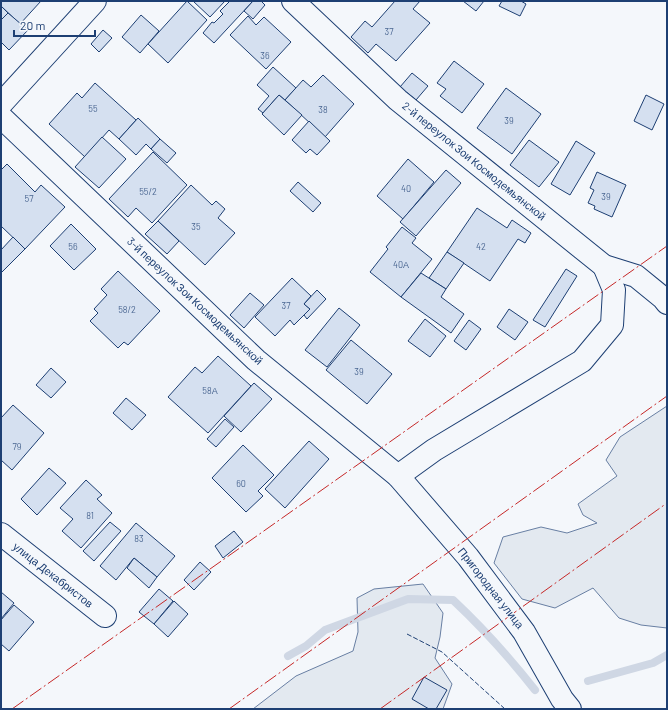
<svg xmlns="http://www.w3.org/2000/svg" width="668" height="710" viewBox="0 0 668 710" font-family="Barlow,sans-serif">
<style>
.green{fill:#e3e9f0;stroke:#687fa3}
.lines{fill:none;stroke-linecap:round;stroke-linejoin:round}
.stream{stroke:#cfd7e4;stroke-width:8}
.building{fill:#d5e0f0;stroke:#1d3f73}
.minor-casing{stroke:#1d3f73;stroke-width:24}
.minor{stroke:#f4f7fb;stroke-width:22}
.fence{stroke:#1d3f73;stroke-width:1;stroke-dasharray:5 2;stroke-linecap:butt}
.power{stroke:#c62828;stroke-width:1;stroke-dasharray:14 3 2 3;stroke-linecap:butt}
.labels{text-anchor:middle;stroke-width:3;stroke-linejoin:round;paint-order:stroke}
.number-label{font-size:9px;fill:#4b6792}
.street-label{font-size:11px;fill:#1d3f73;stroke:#f4f7fb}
</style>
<rect width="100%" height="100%" fill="#f4f7fb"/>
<g class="green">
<path d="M667,406V628L641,625L619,618L593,588L555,608L522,599L494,563L503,537L541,527L567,533L597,523L583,515L578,504L617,476L606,460L620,437Z"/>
<path d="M423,584L443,613L440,637L435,658L452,684L443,709H253L296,676L353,651L358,632L357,598L374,589Z"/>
</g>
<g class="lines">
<g class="stream">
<path d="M288,656L306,646L325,630L408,599L453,600C484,629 509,657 535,690"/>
<path d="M588,681L653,663L667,655"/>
</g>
</g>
<g class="building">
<path d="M1,1H41L20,24L1,6Z"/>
<path d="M187,1L207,20L168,63L148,44Z"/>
<path d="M193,1H225L210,17Z"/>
<path d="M230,1H253L214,43L203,33L212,22L214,23L223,14L220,11Z"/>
<path d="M253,1H261L265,5L253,19L244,11Z"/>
<path d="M395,1H420L413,9L430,23L396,61L376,44L368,53L351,37L365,21L372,27Z"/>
<path d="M463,1H484L476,11Z"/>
<path d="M502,1H521L526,4L520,16L499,6Z"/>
<path d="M1,6L8,13L1,20Z"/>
<path d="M8,13L28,30L9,50L1,42V20Z"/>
<path d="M141,15L159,31L140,53L122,37Z"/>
<path d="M248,16L256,25L264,17L291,42L266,69L230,35Z"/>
<path d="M103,30L112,38L99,52L91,44Z"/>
<path d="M454,61L484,84L462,113L440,96L446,89L437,83Z"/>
<path d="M273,67L296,88L285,100L279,95L263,113L258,109L269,96L257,85Z"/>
<path d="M412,73L428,86L416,100L400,87Z"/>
<path d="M323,75L354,104L325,137L285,100L303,80L311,87Z"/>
<path d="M95,83L136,120L119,139L109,130L85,157L49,124L77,93L82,98Z"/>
<path d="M506,88L541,114L512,154L477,128Z"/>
<path d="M279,95L302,115L284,135L262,114Z"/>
<path d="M646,95L664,104L652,130L634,121Z"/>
<path d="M138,118L160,139L151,149L146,144L136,155L119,139Z"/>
<path d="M309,121L330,141L317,155L310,149L306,153L292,140Z"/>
<path d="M102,137L126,159L99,188L75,167Z"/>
<path d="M160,139L176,153L167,163L151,149Z"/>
<path d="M529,140L559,162L539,187L510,165Z"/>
<path d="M576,141L595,153L570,195L551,184Z"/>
<path d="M153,152L187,185L152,223L136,208L128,217L109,199Z"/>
<path d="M408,159L434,182L403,219L377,196Z"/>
<path d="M7,164L35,192L41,185L65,207L25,249L1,226V170Z"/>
<path d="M446,170L461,183L416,236L400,222Z"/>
<path d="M597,172L626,185L612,217L594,209L595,206L588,203L594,190L590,188Z"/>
<path d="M298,182L321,203L313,212L290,191Z"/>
<path d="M191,185L212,205L216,201L225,209L218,218L235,233L205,265L158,221Z"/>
<path d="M477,208L507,228L512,220L531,233L525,243L518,239L490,281L447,252Z"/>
<path d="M158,221L179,241L167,254L145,234Z"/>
<path d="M71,224L96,249L74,270L50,246Z"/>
<path d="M402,227L416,238L412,243L432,259L401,297L370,272L388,249L386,247Z"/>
<path d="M13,237L25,249L1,273V250Z"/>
<path d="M447,252L464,263L446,289L429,278Z"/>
<path d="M566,269L577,276L545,327L533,320Z"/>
<path d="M118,271L160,311L128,345L124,342L118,348L90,321L98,313L94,309L107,295L101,289Z"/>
<path d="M421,273L446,289L441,297L464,314L451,333L401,297Z"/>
<path d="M292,278L311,296L304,304L310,309L294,325L290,320L275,336L255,317Z"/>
<path d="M317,290L326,299L307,319L304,315L310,309L304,304Z"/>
<path d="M250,293L264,305L244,328L230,315Z"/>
<path d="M339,308L360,325L327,367L305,350Z"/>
<path d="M509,309L528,322L515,340L497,327Z"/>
<path d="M425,319L446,336L430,357L408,341Z"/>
<path d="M469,320L481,329L466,350L454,341Z"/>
<path d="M351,340L392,374L367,404L326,370Z"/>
<path d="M218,356L251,386L208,433L168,397L195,367L202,373Z"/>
<path d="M51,368L66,382L51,398L36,385Z"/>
<path d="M254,383L272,399L241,432L224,416Z"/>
<path d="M126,398L146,415L132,430L113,413Z"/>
<path d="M13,405L44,433L12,470L1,460V418Z"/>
<path d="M225,419L234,427L216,447L207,439Z"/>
<path d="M309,441L329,459L285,508L265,489Z"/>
<path d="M243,445L274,475L258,491L263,496L246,512L212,478Z"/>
<path d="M49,468L66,483L37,515L21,499Z"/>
<path d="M86,480L102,495L97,499L112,513L81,548L62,531L73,519L60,508Z"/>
<path d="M110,522L121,531L94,561L83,551Z"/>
<path d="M136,523L175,556L157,577L134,558L116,580L100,566Z"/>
<path d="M234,531L243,542L223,558L215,546Z"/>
<path d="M134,558L157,577L149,588L127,568Z"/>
<path d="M200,562L211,572L194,590L184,580Z"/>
<path d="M159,589L173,601L154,624L139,612Z"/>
<path d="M1,592L14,603L1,619Z"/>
<path d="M174,601L188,614L168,637L154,624Z"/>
<path d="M14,605L34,622L9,651L1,644V620Z"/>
<path d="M424,677L447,690L436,709H429L412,699Z"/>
</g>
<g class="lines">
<defs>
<g id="minor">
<path d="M293,1L398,100L604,266L636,276L663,298L667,303"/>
<path d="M1,104L95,1"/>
<path d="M1,117L256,360L398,476L468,557L524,632L562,699L570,709"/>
<path d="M398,476L434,450L582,361L612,325L614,290L604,266"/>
<path d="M1,534L105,616"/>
</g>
</defs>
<use href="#minor" class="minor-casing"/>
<use href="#minor" class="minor"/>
<path class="fence" d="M407,634L442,652L505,709"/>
<g class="power">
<path d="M12,709L667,246"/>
<path d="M229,709L667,396"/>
<path d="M380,709L667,503"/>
</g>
</g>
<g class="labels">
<g class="number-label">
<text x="389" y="35">37</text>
<text x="265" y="59">36</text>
<text x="93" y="112">55</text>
<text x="323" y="113">38</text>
<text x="509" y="124">39</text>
<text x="406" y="192">40</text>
<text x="148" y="195">55/2</text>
<text x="606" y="200">39</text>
<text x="29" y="202">57</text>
<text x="196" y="230">35</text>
<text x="73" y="250">56</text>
<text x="481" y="250">42</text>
<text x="401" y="268">40А</text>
<text x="286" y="309">37</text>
<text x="127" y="313">58/2</text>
<text x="359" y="375">39</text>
<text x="210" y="394">58А</text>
<text x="17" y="450">79</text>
<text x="241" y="487">60</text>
<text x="90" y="519">81</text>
<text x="139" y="542">83</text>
</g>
<g class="street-label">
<text transform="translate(474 161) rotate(39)" y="4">2-й переулок Зои Космодемьянской</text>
<text transform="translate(195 301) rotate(43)" y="4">3-й переулок Зои Космодемьянской</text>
<text transform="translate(53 575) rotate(38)" y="4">улица Декабристов</text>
<text transform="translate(491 588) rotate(52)" y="4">Пригородная улица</text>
</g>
</g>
<rect width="668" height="710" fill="none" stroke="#1d3f73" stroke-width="4"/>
<path d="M14 30v6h81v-6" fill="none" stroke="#1d3f73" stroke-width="2"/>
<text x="20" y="30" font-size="12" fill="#1d3f73" stroke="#f4f7fb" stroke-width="3" paint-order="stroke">20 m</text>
</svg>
